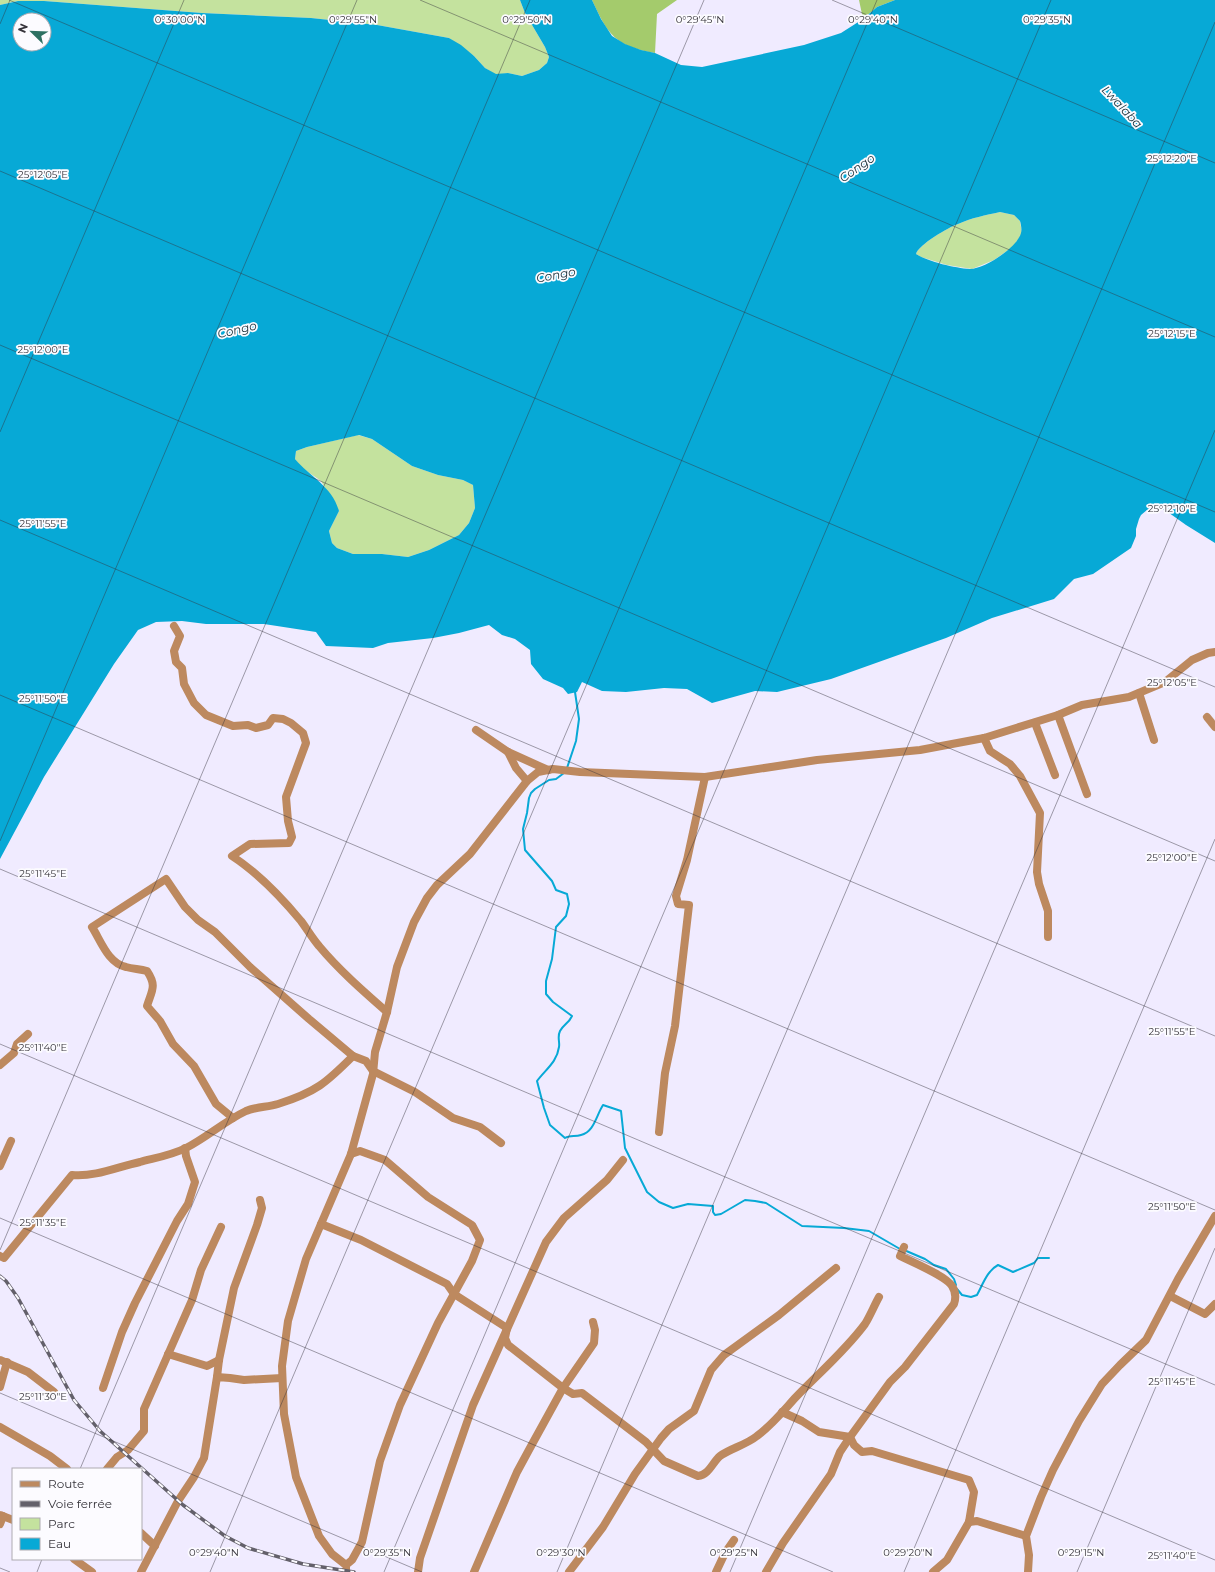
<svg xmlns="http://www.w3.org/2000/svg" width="1215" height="1572" viewBox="0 0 1215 1572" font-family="Montserrat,sans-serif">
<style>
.green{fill:#c4e29e}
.forest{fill:#a4cb6c}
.water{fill:#07a9d6;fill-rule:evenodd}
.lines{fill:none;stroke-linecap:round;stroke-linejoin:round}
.stream{stroke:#07a9d6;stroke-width:2}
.minor{stroke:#bd895f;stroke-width:8}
.rail-casing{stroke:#63606a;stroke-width:3.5}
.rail{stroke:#fcfbff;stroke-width:2;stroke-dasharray:6;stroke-linecap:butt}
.ticks{fill:none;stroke:#36343b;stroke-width:1;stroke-opacity:0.45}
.labels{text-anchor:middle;stroke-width:3.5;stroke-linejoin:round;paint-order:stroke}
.water-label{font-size:12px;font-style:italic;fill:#1b3039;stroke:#fcfbff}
.ticks-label{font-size:10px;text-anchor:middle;fill:#36343b;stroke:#fcfbff;stroke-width:3.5;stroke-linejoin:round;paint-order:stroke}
</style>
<rect width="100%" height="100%" fill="#f0ebff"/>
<g class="green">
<path d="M0,0H520L525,13L545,47L549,57L547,63L539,70L522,76L508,73L496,75L485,68L474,56L449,38L377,25L311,18L202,13L44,1H18L0,5Z"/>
<path d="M1000,212L1014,215L1020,221L1022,233L1014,246L994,260L972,269L947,265L921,257L916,254C918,245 949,227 958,224C971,218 986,215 1000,212Z"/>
<path d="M358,435L372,439L412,466L438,475L463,480L473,485L475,508L469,523L459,535L429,550L408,557L382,554H353L337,548L332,543L329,531L339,511L321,481L301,467L295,459L296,451L307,447Z"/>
</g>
<g class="forest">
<path d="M592,0H677L657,14L655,53C615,46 608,35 592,0Z"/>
<path d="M859,0H895L877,7L863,19Z"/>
</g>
<path class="water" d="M520,0H592L601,19L612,36L625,44L641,50L655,53L681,65L702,67L804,45L841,33L863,19L877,7L895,0H1215V543L1186,525L1165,510L1156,509L1147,510L1141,515L1139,519L1136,529V536L1131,548L1093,574L1074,579L1054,599L992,618L946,638L831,679L777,692L755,691L712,703L687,689L664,688L626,692L602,691L582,682L577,692L568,694L563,688L543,679L531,664L530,650L515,639L502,635L489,625L459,633L433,638L388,643L373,648L326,646L316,632L264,624H206L182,621L156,622L138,630L114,664L44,777L0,859V5L18,1H44L202,13L311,18L377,25L449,38L461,45L474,56L485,68L496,74L508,73L522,76L539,70L547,63L549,57L545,47L525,13ZM20,20H44V44H20ZM1000,212L1014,215L1020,221C1021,224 1022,230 1021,233C1017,248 984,269 970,269C955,268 929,262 916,254C918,245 949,227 958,224C971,218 986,215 1000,212ZM359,435L372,439L412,466L438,475L463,480L473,485L475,508L469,523L459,535L429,550L408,557L382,554H353L337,548L332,543L329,531L339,511C332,486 310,477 295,459L296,451L307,447Z"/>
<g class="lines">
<g class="stream">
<path d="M567,768L576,741L579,719L575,692"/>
<path d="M564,773L556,779L549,780L535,789L531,793L529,798L527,813L523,829L525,850L552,881L556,890L567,894L569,904L566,916L556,927L552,959L546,981V994L553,1002L572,1016C569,1023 563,1025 560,1031C557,1037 560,1042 559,1047C557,1062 546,1069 537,1081L544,1108L550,1125L565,1138C570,1135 575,1137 581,1135C594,1132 596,1116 603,1105L621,1111L625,1148L647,1192L659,1202L673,1208L688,1204L713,1206V1212L715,1215L721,1214L745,1200L755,1201L766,1203L802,1226L844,1228L869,1231L900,1249"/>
<path d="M904,1250L925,1259L934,1265L946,1269L954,1279L956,1285"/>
<path d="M957,1289L962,1295L971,1297L977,1295C983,1284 987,1271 998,1265L1013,1272L1034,1263L1038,1258H1049"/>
</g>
<g class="minor">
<path d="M174,626L180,636L174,651L176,662L182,668L184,684L194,703L206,715L233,726L248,725L256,728L268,725L273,718L283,719L291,723L303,733L306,743L286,797L288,821L292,837L289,843L250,844L232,856C258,873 281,897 301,921C307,929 312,938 319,946C339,970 363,991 387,1012"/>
<path d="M1139,693L1154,740"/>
<path d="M1058,715L1087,794"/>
<path d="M1207,717L1215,727"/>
<path d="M1035,723L1055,775"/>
<path d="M476,730L508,752L548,770"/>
<path d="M984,738L990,751L1010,764L1020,776L1040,813L1037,872L1039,884L1048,911V937"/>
<path d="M508,752L516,768L527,781"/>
<path d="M0,1065L14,1053L17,1044L28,1034"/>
<path d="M233,1118L216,1104L194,1066L173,1044L160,1021L147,1006C152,990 157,986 147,971C140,969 133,969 126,967C108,963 101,941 92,927L166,879L185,907L198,920L215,932L250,967L309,1019L353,1056L366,1061L373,1071L415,1092L453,1118L480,1127L501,1143"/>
<path d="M659,1132L665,1073L675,1026L689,905L678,904L676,896L687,860L705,777"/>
<path d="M0,1166L11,1141"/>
<path d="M321,1224L361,1240L447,1284L454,1294L507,1328"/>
<path d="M0,1256L4,1258L72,1175C96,1177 117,1167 140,1162C155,1158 172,1155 186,1148C207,1137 225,1121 246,1111C255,1107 268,1107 278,1104C316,1092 326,1083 353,1056"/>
<path d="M1170,1296L1205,1314L1215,1304"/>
<path d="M507,1328L505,1338L508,1345L563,1388L573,1394L582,1393L646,1442L664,1461L698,1476C709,1475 712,1463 720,1456C731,1448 746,1445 757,1436C772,1425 784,1410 796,1397C819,1373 845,1351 865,1324C870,1316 874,1306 879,1297"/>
<path d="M168,1354L207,1366L219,1360"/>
<path d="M0,1360L28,1372L54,1392"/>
<path d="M217,1377L219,1360L234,1288L257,1225L262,1208L260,1200"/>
<path d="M0,1387L7,1362"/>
<path d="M103,1388L122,1332L135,1303L177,1221L188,1204L195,1182L186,1156L185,1148"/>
<path d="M782,1412L802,1421L819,1432L850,1437L854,1445L862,1452L872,1451L969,1480L974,1492L969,1522L947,1560L933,1572"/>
<path d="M0,1427L50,1456L67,1469"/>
<path d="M107,1469L117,1457L128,1450L144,1431V1409L192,1300L201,1270L221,1227"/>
<path d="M0,1515L13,1520"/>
<path d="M969,1522L977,1521L1026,1536"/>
<path d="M0,1524L3,1516"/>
<path d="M141,1533L155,1546"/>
<path d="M74,1559L92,1572"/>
<path d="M346,1565L352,1560L362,1542L380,1461L400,1405L438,1323L472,1261L480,1240L472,1225L428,1197L385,1160L360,1151L351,1154"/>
<path d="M141,1572L178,1501L194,1477L204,1458L217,1377L230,1378L244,1380L282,1378"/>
<path d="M346,1572V1565L332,1554L319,1536L296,1477L284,1414L282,1366L288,1321L306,1259L351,1154L373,1074L375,1052L387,1012L397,967L414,922L427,898L437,885L470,854L527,781L538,772L553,769L580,772L705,777L817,760L920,750L984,738L1058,715L1082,705L1129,697L1165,682L1192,660L1208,653L1215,652"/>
<path d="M418,1572L420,1558L473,1405L546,1242L564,1218L607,1180L623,1160"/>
<path d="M474,1572L517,1472L530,1448L563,1388L594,1343L595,1330L593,1322"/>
<path d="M569,1572L603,1527L635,1474L661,1438L669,1429L694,1411L711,1370L724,1355L779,1315L836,1268"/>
<path d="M716,1572L725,1553L734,1540"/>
<path d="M766,1572L783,1543L831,1474L840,1452L850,1437L890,1382L905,1367L954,1304C956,1298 956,1292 952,1286C946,1276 912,1262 900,1256L904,1247"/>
<path d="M1028,1572L1029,1555L1026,1536L1041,1497L1053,1470L1079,1421L1102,1384L1120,1365L1146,1340L1178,1279L1215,1216"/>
</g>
<defs>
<path id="rail" d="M0,1276L6,1281L18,1298L74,1400L100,1431L183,1505L225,1536L248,1548L303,1564L354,1572"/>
</defs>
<use href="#rail" class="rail-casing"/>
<use href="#rail" class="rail"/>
</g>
<path class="ticks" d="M9,0L1215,512M420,0L1215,337M832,0L1215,163M0,24L10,0M0,171L1215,687M0,345L1215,861M0,432L184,0M0,520L1215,1036M0,695L1215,1210M0,841L357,0M0,869L1215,1385M0,1044L1215,1560M0,1218L833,1572M0,1250L530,0M0,1393L422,1572M80,1469L704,0M0,1568L10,1572M37,1572L42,1559M210,1572L877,0M384,1572L1051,0M557,1572L1215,22M730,1572L1215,430M904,1572L1215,839M1077,1572L1215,1248"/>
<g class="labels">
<g class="water-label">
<text transform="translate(1122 107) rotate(47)" y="4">Lwalaba</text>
<text transform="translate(857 168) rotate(-35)" y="4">Congo</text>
<text transform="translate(556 275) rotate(-10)" y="4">Congo</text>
<text transform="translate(237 330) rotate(-13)" y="4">Congo</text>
</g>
</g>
<g class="ticks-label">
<text x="180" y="23">0°30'00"N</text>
<text x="353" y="23">0°29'55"N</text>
<text x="700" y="23">0°29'45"N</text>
<text x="873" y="23">0°29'40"N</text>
<text x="1047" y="23">0°29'35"N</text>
<text x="527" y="23">0°29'50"N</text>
<text x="1172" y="162">25°12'20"E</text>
<text x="43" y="178">25°12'05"E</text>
<text x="1172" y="337">25°12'15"E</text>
<text x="43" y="353">25°12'00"E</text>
<text x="1172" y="512">25°12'10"E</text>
<text x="43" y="527">25°11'55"E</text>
<text x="1172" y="686">25°12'05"E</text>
<text x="43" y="702">25°11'50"E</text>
<text x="1172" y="861">25°12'00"E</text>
<text x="43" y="877">25°11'45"E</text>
<text x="1172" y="1035">25°11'55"E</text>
<text x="43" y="1051">25°11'40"E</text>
<text x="1172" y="1210">25°11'50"E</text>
<text x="43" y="1226">25°11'35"E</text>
<text x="1172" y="1385">25°11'45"E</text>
<text x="43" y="1400">25°11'30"E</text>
<text x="214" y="1556">0°29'40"N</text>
<text x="387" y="1556">0°29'35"N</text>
<text x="561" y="1556">0°29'30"N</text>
<text x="734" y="1556">0°29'25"N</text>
<text x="908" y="1556">0°29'20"N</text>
<text x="1081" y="1556">0°29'15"N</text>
<text x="1172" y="1559">25°11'40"E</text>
</g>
<rect x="12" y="1468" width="130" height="92" fill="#fcfbff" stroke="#adabb1"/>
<rect x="20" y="1481" width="20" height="6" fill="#bd895f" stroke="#adabb1"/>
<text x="48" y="1488" font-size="12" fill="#36343b">Route</text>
<rect x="20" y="1501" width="20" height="6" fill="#63606a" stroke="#adabb1"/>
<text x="48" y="1508" font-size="12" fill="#36343b">Voie ferrée</text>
<rect x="20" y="1518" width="20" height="12" fill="#c4e29e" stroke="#adabb1"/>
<text x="48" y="1528" font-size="12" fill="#36343b">Parc</text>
<rect x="20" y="1538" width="20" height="12" fill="#07a9d6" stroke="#adabb1"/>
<text x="48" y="1548" font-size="12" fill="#36343b">Eau</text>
<g transform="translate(32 32) rotate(293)"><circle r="19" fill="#fcfbff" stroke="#adabb1"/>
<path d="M0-3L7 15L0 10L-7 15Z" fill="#2d7062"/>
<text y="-6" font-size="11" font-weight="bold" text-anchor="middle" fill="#36343b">N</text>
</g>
</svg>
